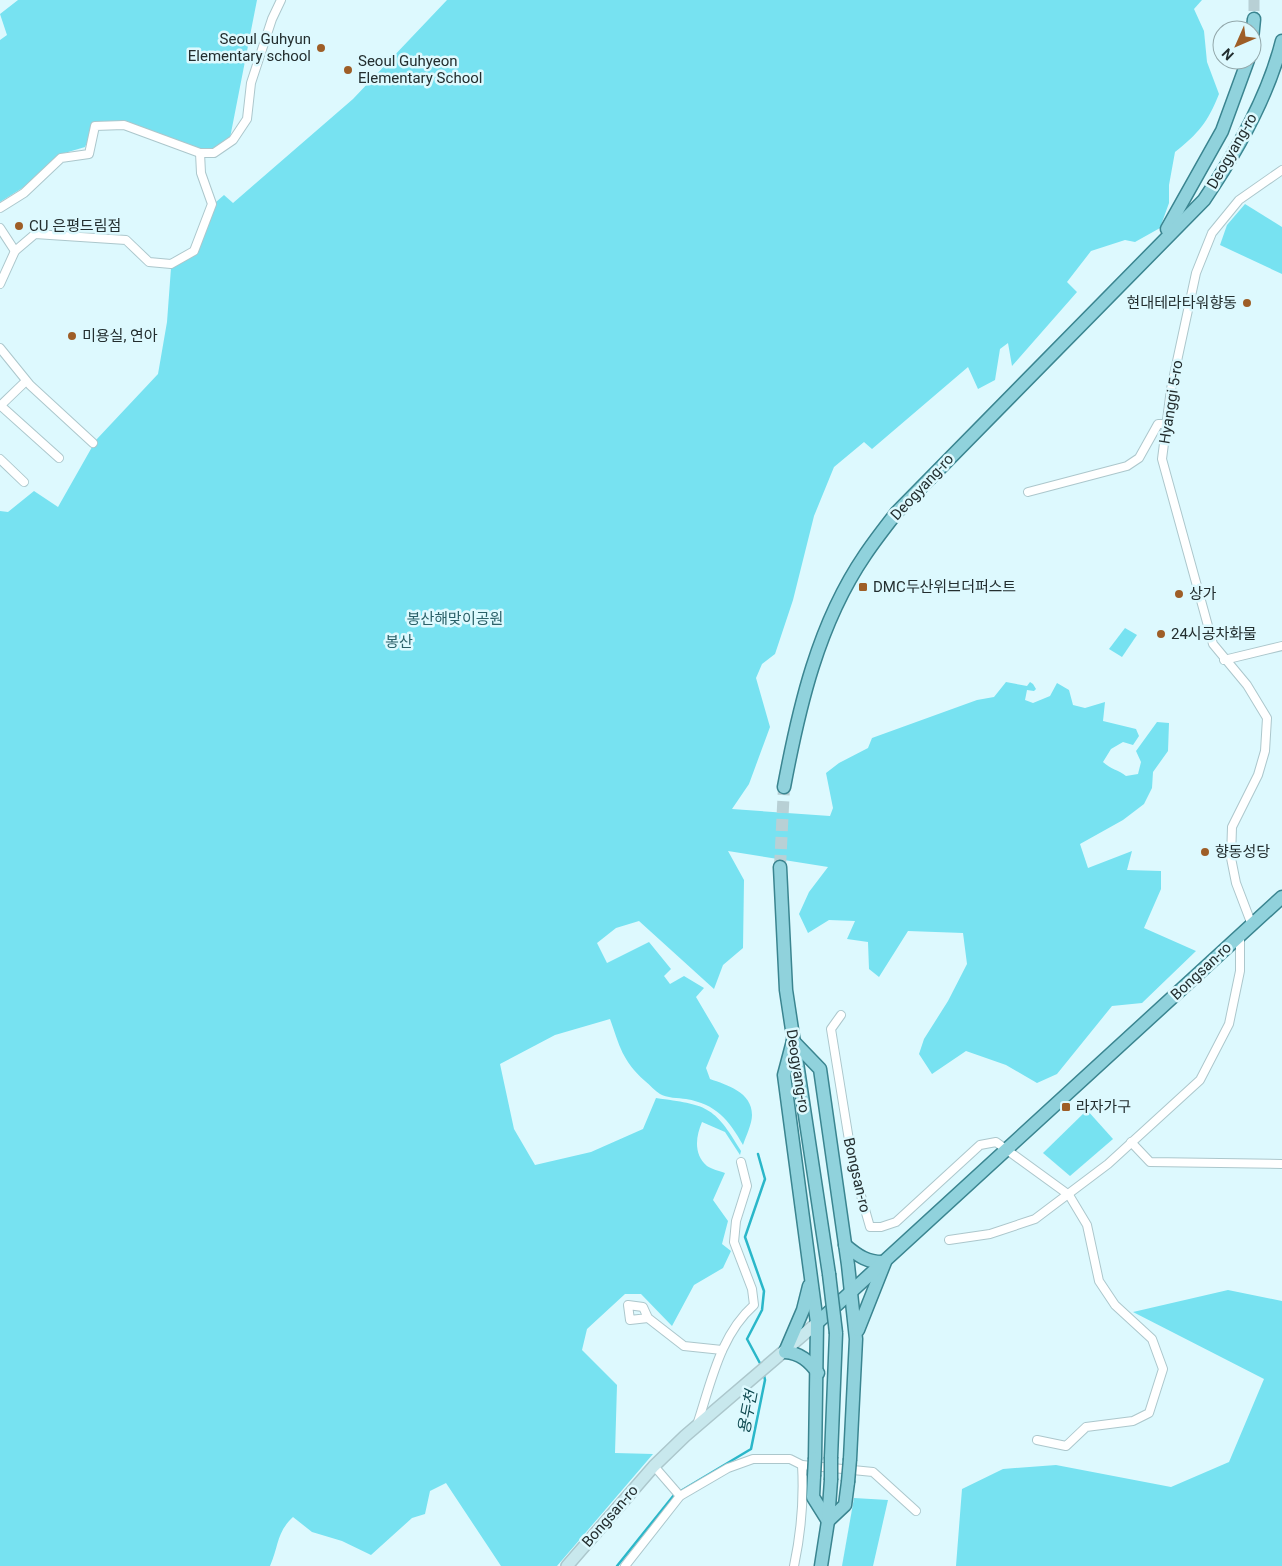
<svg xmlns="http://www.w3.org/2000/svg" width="1282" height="1566" viewBox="0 0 1282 1566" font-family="Roboto,'Noto Sans KR',sans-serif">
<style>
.green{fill:#77e2f1}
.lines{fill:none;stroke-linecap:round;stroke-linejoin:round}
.stream{stroke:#2ab7c9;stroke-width:2.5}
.secondary-tunnel{stroke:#b8d0d5;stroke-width:11;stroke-dasharray:11 5.5;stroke-linecap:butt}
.primary-tunnel{stroke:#b8d0d5;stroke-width:12;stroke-dasharray:12 6;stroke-linecap:butt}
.street-casing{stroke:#acc7cc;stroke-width:10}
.secondary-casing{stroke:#acc7cc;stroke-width:14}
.primary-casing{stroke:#3a8590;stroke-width:15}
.street{stroke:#fff;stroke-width:8}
.secondary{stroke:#c8e8ed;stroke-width:11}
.primary{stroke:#90d2dc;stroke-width:12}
.primary-bridge-casing{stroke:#3a8590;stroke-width:15;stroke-linecap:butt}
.primary-bridge{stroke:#90d2dc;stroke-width:12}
.poi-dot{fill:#9e5e27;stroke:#ddf9fe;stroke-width:2}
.labels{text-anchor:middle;stroke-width:5;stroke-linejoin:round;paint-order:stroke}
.poi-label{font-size:15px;fill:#232e2f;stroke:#ddf9fe;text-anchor:start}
.street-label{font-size:15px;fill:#232e2f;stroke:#ddf9fe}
.park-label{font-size:15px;fill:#2b6169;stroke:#ddf9fe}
.water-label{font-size:16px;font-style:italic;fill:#114b52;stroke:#ddf9fe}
</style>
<rect width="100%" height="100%" fill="#ddf9fe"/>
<g class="green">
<path d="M18,0H257L230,138L213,149L200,153L124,125L95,126L85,147L58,155L24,187L0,202V40L7,35L0,14Z"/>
<path d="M447,0H1202L1194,9L1204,31L1207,62L1219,94C1208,122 1198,134 1175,152L1169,185V203L1160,228L1135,242L1125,240L1091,251L1067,282L1077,292L1012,366L1008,343L1000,349L995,380L978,389L968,367L872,449L864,442L834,467L814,516L793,600L775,654L762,664L756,678L770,727L749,784L732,809L830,816L833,808L826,773L839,763L868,748L872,738L977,700L994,697L1006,682L1027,686L1030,682L1033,684L1036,689L1034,691L1027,690L1025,700L1033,703L1050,696L1057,683L1069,690L1073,705L1085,708L1105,702L1103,721L1136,729L1139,736L1133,745L1123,742L1111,749L1103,762C1110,769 1119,770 1126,776L1138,774L1141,762L1136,751L1157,722L1169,723L1168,751L1153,772L1152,788L1144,804L1123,820L1080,844L1088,868L1132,851L1127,870L1161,871V889L1144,928L1196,951L1142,1003L1112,1006L1057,1074L1037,1083L1006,1065L966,1051L932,1074L919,1054L924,1039L948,1001L967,964L963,933L908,931L879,977L869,969L868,942L847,939L855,921L829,920L808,933L799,914L809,892L828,867L728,851L744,880L743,948L723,965L714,989L639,921L616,928L597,943L607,963L649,942L671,969L664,976L670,984L684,976L704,988L696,997L719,1036L706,1068L710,1079C727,1085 752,1092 752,1115C752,1124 746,1136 743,1145C729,1120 716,1104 686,1099C679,1098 666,1098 660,1094C655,1091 650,1085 645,1081C622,1060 620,1047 610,1019L555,1035L500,1064L514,1129L535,1165L591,1152L643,1129L656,1098C706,1105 714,1105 741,1151L740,1155L725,1132L702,1122C696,1136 693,1154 707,1166C711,1169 720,1171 725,1173L713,1200L728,1221L722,1244L731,1251L723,1268L694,1285L672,1326L641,1294H625L587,1329L582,1350L617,1385L615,1453L653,1454L557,1566H501L446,1483L430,1491L425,1514L412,1518L371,1555L342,1541L312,1532L293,1517C276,1533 279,1546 270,1566H0V511L8,512L34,491L58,507L96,440L158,374L167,322L171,268L198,251L216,202L224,195L233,203L353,99Z"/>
<path d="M1245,204L1282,227V274L1220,245L1227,225Z"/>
<path d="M1125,628L1137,635L1122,657L1109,649Z"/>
<path d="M1087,1110L1113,1139L1070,1176L1043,1153Z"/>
<path d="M1228,1290L1282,1301V1566H956L962,1489L1003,1469L1056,1465L1171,1487L1229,1462L1264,1379L1133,1312Z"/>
<path d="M854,1498L888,1500L873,1566H842Z"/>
</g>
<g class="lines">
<g class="stream">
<path d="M758,1154L765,1179L745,1237L764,1291L762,1310L747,1339L762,1367"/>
<path d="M617,1566L674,1495L751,1449L765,1380L764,1375"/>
</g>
<path class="secondary-tunnel" d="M1254,0V19"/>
<path class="primary-tunnel" d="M780,867L784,787"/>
<defs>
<g id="street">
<path d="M0,208L24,193L61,158L89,154L95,126L124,125L200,153H214L233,140L247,119L251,83L272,19L281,0"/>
<path d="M0,228L15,251"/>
<path d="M0,284L15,251L35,234L126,240L149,262L171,264L194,251L212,204L201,173L200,153"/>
<path d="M0,348L30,385L93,443"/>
<path d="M0,405L59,458"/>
<path d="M0,406L26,381"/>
<path d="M0,459L24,482"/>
<path d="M1028,492L1127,466L1139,458L1158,424H1166"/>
<path d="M1224,660L1282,646"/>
<path d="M1252,925L1236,883L1231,858L1232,827L1258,775L1265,751L1267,718L1247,685L1213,644L1162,459L1171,389L1196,273L1212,233L1239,200L1282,170"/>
<path d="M841,1015L831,1029L854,1171L870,1227H881L896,1222L980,1145L996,1142L1069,1195L1087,1225L1099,1281L1115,1305L1152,1339L1163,1369L1149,1413L1133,1421L1086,1427L1066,1446L1037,1440"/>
<path d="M1131,1142L1150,1162L1282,1164"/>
<path d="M949,1240L990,1234L1035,1219L1108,1164L1200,1080L1229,1024L1240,971V934"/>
<path d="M648,1318L630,1320L628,1305L643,1307L648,1318L684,1346L722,1350"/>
<path d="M697,1425C711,1383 720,1335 754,1305L752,1289L734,1242L736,1221L747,1186L741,1162"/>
<path d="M654,1466L680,1496"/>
<path d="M625,1566L680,1496L728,1468L753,1459H790L802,1465L873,1472L916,1511"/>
<path d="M794,1566C801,1533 804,1499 802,1465"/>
</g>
<path id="secondary" d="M567,1566L654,1466L685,1436L817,1323"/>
<g id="primary">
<path d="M1252,39L1254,19"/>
<path d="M1167,229L1222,131L1248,60"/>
<path d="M784,787C799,707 818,624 865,555C875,540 886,526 897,512L1204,200C1236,153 1268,97 1282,41"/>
<path d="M780,867L786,990L829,1274"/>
<path d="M793,1041L820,1069L848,1265L856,1339L850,1459"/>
<path d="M793,1041L784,1075L817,1323L815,1458"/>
<path d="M845,1245C858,1256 868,1263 885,1262L858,1330"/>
<path d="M809,1286L803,1310L785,1352C800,1353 809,1361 818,1373"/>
<path d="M817,1323L1282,897"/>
<path d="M831,1457L836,1333"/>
<path d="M814,1476L813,1497L828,1521L845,1505L848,1482"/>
<path d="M821,1566L828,1521L831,1480"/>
</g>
</defs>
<use href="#street" class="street-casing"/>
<use href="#secondary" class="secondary-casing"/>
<use href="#primary" class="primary-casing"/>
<use href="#street" class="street"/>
<use href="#secondary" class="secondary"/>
<use href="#primary" class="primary"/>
<defs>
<g id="primary-bridge">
<path d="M829,1274L836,1333"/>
<path d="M814,1476L815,1458"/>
<path d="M831,1480V1457"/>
<path d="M848,1482L850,1459"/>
</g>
</defs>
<use href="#primary-bridge" class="primary-bridge-casing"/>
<use href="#primary-bridge" class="primary-bridge"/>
</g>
<g class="poi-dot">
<circle cx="321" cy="48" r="5"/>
<circle cx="348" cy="70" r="5"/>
<circle cx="19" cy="226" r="5"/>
<circle cx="1247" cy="303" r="5"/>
<circle cx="72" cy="336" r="5"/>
<rect x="858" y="582" width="10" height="10" rx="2.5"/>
<circle cx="1179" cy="594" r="5"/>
<circle cx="1161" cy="634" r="5"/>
<circle cx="1205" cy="852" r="5"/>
<rect x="1061" y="1102" width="10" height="10" rx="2.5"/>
</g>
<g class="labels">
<g class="poi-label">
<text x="311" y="44" text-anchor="end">Seoul Guhyun<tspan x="311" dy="17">Elementary school</tspan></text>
<text x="358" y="66">Seoul Guhyeon<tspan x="358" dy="17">Elementary School</tspan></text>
<text x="29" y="231">CU 은평드림점</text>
<text x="1237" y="308" text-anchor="end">현대테라타워향동</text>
<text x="82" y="341">미용실, 연아</text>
<text x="873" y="592">DMC두산위브더퍼스트</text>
<text x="1189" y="599">상가</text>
<text x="1171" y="639">24시공차화물</text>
<text x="1215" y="857">향동성당</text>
<text x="1076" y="1112">라자가구</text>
</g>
<g class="street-label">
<text transform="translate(1232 151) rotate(-60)" y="5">Deogyang-ro</text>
<text transform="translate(1171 402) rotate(-81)" y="5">Hyanggi 5-ro</text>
<text transform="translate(922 487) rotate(-47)" y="5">Deogyang-ro</text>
<text transform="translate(1201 971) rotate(-43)" y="5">Bongsan-ro</text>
<text transform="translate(798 1071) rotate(81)" y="5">Deogyang-ro</text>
<text transform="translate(857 1175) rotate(77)" y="5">Bongsan-ro</text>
<text transform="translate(610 1516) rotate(-49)" y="5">Bongsan-ro</text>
</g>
<g class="park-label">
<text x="455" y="624">봉산해맞이공원</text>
<text x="399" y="647">봉산</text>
</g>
<g class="water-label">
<text transform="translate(747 1412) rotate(-79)" y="6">용두천</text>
</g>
</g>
<g transform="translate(1237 45) rotate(225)"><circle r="24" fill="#ddf9fe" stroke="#93a8ab"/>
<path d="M0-4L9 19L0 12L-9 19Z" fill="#9e5e27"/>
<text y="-8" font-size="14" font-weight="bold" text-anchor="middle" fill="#232e2f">N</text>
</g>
</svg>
